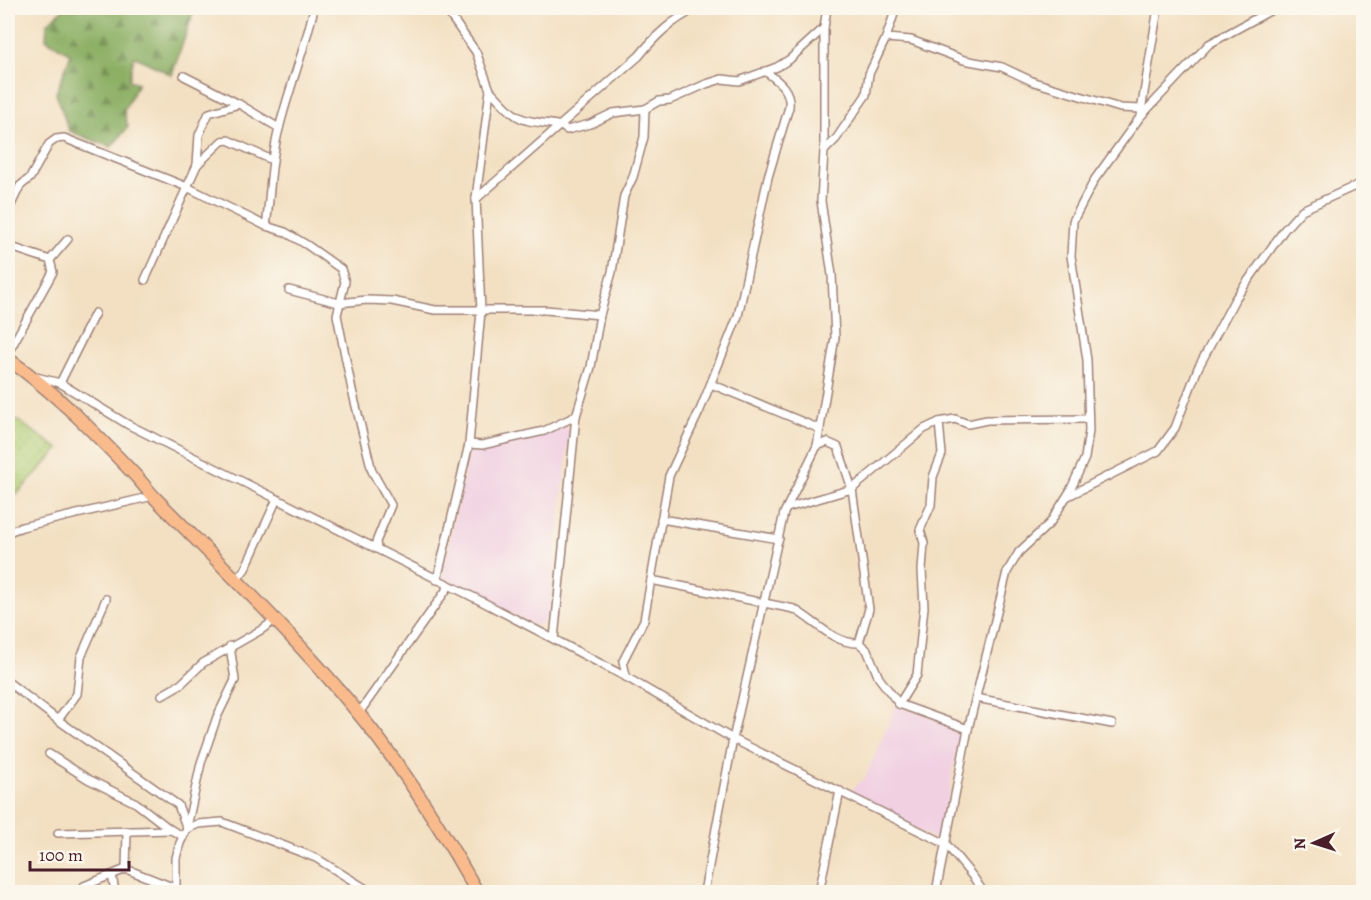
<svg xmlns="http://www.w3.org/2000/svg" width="1371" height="900" viewBox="0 0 1371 900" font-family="Alegreya,serif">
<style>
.built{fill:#f1d0e2}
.grass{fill:url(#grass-dots);stroke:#7c754e;stroke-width:1.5}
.forest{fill:url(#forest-firs);stroke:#6a6748;stroke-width:1.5}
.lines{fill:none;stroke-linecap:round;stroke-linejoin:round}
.street-casing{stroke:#9e8076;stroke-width:10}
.highway-casing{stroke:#9e8076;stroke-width:15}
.street{stroke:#fff;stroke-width:7}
.highway{stroke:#fabb8c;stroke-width:12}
</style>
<defs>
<pattern id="grass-dots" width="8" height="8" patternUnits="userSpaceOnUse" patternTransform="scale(1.5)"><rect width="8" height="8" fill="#afcb72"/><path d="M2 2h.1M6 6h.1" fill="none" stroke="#98ae63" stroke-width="1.8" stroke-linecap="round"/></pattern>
<pattern id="forest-firs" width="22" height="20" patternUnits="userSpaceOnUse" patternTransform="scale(1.5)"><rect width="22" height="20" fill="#8baf64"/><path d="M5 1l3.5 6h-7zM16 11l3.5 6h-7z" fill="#748e53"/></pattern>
</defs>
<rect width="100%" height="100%" fill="#fbf7ec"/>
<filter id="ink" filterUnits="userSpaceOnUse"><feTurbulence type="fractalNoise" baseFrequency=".0167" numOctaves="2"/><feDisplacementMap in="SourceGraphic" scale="12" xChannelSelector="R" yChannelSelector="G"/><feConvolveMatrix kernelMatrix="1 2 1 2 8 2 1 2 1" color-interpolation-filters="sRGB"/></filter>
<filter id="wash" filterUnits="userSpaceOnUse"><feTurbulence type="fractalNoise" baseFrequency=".008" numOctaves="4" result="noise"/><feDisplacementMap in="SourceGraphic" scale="24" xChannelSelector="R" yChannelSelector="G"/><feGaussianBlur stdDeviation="1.35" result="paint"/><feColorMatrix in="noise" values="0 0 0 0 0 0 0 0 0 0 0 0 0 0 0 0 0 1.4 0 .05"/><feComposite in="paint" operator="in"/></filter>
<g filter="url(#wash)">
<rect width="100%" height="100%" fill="#f3e0c2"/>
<g class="built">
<path d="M567,427L570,431L548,619L536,626L442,577L469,450Z"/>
<path d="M896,705L961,726L940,842L850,794L855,786L865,778Z"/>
</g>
<path class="grass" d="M8,414L59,449L18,493L8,494Z"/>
<path class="forest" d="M64,8H183L193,13L172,75L134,56L129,80L138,83L124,111L128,127L111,147L69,131L56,93L71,54L46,39L47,24Z"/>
</g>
<g filter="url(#ink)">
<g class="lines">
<defs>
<g id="street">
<path d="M748,8L761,9L780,8"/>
<path d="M886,38L911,40L964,60L1002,67L1034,82L1120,108L1142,109"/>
<path d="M184,76L239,104L279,128"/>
<path d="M490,90C498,98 507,110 517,116C532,126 555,120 567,130L590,124L613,113L645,109L659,101L670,100L706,84L722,79L739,81L777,67L790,59L824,28"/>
<path d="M1141,111L1158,8"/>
<path d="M824,151L836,139L866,95L869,74L886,38L896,8"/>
<path d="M197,165L222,141L228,140L272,160"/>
<path d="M476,199L639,56C656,35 672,20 697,8"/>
<path d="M8,211L20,186L30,178L49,144L56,139L64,138L187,187L266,226L285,232L307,245L341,269L345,282L337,315L352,390L372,471L391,505L376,542L377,549"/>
<path d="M266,226C271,193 270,161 279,129C289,88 305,49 314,8"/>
<path d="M8,246L50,260L53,272L8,353"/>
<path d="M50,260L68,239"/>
<path d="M145,280L197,165L199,135L209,113L239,104"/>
<path d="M289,290L339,303L367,300L392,301L435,310H546L600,315"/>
<path d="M36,377L60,383L127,424L481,601L626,677L733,739L946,844L974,878L983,892"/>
<path d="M60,383L95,313"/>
<path d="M711,384L820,429"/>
<path d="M576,416L591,367L600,315L612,272L624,196L633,177L644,137L645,109"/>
<path d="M469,444L482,445L544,431L576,416L554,639"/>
<path d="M817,446L827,442L838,447L852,489L869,609L859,643L867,650L879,678L899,704L968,729"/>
<path d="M1068,496L1158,451L1175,428L1198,368L1235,299L1284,230L1302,210L1364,182"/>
<path d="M787,508L852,489L924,429L939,422L955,419L968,424L987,420L1088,419"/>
<path d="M661,519L779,539"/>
<path d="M8,532L22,527L153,496"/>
<path d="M237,579L245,569L277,499"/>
<path d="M437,580L469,444L481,311L476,198L490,90L476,52L445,8"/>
<path d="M651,580L794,609C815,621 834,644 859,643"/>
<path d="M626,677L623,661L644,620L669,476L700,410L738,316L768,177L789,107C791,89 778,81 765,71"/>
<path d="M8,682L58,720L178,805L187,829"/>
<path d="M162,695L181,684L203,663L261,630L275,620"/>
<path d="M976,698L1112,724"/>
<path d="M899,704L917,675L924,607L922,570L924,543L920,530L931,505L933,477L942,454L939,422"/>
<path d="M359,713L449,586"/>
<path d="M58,720L77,694L81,657L106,599"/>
<path d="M49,754L88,779L136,803L171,830L183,836"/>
<path d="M187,827L201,763L217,717L235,680L230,646"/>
<path d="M58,833L171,830"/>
<path d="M126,869L127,831"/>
<path d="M112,875L115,892"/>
<path d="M80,892L84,886L126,869L175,888"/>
<path d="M176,892V858L180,843L187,829L198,824L222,822L316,858L371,892"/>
<path d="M704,892L733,739L784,513L817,446L835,337L832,275L821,201L824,151V28L827,8"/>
<path d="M819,892L840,791"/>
<path d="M936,892L968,729L1007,572L1019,552L1050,523L1070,491L1085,458L1089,431L1087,360L1071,256L1073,221L1095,179L1140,117L1209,44L1275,8"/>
</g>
<path id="highway" d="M8,359C54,391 93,431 132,472C140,480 147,490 156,499C225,569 297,638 359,714C404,769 443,831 477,892"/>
</defs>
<use href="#street" class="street-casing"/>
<use href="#highway" class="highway-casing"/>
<use href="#street" class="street"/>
<use href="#highway" class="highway"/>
</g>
</g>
<rect width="1371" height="900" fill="none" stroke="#fbf7ec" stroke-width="30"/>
<g transform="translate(1314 843) rotate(267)" stroke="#fbf7ec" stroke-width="4.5" paint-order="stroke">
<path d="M0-4.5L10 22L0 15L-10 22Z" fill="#4a1f2b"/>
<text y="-9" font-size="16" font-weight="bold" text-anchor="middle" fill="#4a1f2b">N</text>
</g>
<path d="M30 861v9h99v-9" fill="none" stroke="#4a1f2b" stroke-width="3"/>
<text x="39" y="861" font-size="18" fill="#4a1f2b" stroke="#fbf7ec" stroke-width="4.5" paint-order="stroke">100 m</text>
</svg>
